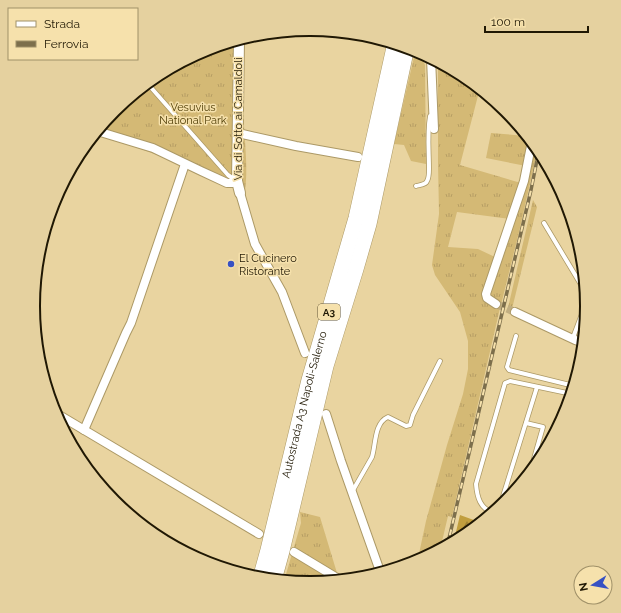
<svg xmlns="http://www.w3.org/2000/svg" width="621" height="613" viewBox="0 0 621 613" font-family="Raleway,sans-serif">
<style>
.grass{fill:url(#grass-tufts)}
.forest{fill:url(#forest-firs)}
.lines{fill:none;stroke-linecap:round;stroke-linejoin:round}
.minor-tunnel{stroke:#c1ae81;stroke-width:8;stroke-dasharray:8 4;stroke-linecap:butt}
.service-casing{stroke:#ac9966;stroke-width:5.5}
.minor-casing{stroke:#ac9966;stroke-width:10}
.tertiary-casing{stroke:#ac9966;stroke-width:12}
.motorway-casing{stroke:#ac9966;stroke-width:16}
.service{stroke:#fff;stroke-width:4}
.minor{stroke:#fff;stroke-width:8}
.tertiary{stroke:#fff;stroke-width:10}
.motorway{stroke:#fff;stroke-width:15}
.rail-casing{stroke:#7d6f4c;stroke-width:3.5}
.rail{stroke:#f6e1ac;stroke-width:2;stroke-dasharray:6;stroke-linecap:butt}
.poi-dot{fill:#3751c3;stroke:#f6e1ac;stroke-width:1.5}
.labels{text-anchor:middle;stroke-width:3;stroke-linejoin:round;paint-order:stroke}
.shield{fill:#f6e1ac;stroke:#605436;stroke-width:1}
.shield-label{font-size:10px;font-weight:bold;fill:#201804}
.park-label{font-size:11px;fill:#4e3c05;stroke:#f6e1ac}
.street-label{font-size:11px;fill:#201804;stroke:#f6e1ac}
.poi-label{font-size:11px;fill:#201804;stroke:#f6e1ac;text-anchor:start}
.rim{fill:none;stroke:#201804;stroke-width:2}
</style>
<defs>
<pattern id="grass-tufts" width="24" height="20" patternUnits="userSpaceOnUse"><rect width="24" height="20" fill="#d4b975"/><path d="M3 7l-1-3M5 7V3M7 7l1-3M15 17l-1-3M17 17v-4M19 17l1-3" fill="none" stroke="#b69e64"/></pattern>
<pattern id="forest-firs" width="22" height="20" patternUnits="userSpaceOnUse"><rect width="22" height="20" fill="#c19e3e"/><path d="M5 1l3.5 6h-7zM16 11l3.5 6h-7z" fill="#9c8032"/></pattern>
</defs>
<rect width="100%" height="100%" fill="#e9d4a0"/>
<g class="grass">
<path d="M245,38C243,67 244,96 244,125C245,147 248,169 245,191C223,183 203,173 182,165C154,153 125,143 95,134L114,110L157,76L205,50Z"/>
<path d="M414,57L422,58L425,65L426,164L411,161L404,145L394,144Z"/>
<path d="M438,61L465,76L480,88L460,165L521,183L510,219L457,212L448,247L478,249L495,257L488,301L500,308L452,517L448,516L440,550L417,563L426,521L447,445L463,394L468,369V341L460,312L435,275L432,265L439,214L438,163Z"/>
<path d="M491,133L528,136L530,139L526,166L486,158Z"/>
<path d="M534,144L538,148L520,228L501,305L489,299L488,293Z"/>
<path d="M533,200L537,207L511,313L507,312Z"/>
<path d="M300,512L320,517L337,573L320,583L310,584L284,581L301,523Z"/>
</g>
<path class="forest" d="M460,515L482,523L464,537L458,541L459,533L456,532Z"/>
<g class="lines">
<path class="minor-tunnel" d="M496,304L515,312"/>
<defs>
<g id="service">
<path d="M147,83L228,175L235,180"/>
<path d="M416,186C419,185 426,185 427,181C429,178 429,172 429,169C429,151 427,133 430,116"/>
<path d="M544,223L583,288L585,298V306L574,335L575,339"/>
<path d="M516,336L507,367L509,370L570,385L575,384"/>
<path d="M526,423L543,427L529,476"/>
<path d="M352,492L372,457C376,444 374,423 388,417L406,426L410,425L413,415L440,361"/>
<path d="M499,509L537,387"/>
<path d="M494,513C480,509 477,497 476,484L505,383L510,381L572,394"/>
</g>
<g id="minor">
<path d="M431,58L434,129"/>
<path d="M97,131L153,148L201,171L227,183H233L237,181"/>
<path d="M238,133L296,146L358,157"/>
<path d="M240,193L255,244L282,292L305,353"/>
<path d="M496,304L487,298L486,294L524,181L532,141"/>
<path d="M515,312L575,340L584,343"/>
<path d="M54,412L259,534"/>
<path d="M326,414L341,461L381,574"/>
<path d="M84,430L126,333L131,323L185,164"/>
<path d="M294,552L342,581"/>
</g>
<path id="tertiary" d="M239,40L237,181L240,193"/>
<g id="motorway">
<path id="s1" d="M260,579L268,550L309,380L356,218L395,43"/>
<path d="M274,580L282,551L326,366L356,269L369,224L407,47"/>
</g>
</defs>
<use href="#service" class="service-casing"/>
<use href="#minor" class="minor-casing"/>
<use href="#tertiary" class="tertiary-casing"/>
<use href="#motorway" class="motorway-casing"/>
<use href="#service" class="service"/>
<use href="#minor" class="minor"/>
<use href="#tertiary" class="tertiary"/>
<use href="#motorway" class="motorway"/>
<defs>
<path id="rail" d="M447,547L531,190L539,150"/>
</defs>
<use href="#rail" class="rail-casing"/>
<use href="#rail" class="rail"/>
</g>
<circle class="poi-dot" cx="231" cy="264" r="4"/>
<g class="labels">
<rect class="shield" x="318" y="304" width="22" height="16" rx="3"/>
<g class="shield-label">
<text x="329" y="316">A3</text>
</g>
<g class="park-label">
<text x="193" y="111">Vesuvius<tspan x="193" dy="13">National Park</tspan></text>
</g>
<g class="street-label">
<text transform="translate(238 119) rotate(-90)" y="4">Via di Sotto ai Camaldoli</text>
<text dy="4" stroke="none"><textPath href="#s1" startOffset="180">Autostrada A3 Napoli-Salerno</textPath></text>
</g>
<g class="poi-label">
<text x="239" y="262">El Cucinero<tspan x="239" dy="13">Ristorante</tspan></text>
</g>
</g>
<path d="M0 0H621V613H0ZM40 306a270 270 0 1 1 540 0a270 270 0 1 1-540 0Z" fill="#e5d19f" fill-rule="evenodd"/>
<path class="rim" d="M40 306a270 270 0 1 1 540 0a270 270 0 1 1-540 0Z"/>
<rect x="8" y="8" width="130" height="52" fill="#f6e1ac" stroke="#a09169"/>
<rect x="16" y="21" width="20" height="6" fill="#ffffff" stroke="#a09169"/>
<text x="44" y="28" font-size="12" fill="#201804">Strada</text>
<rect x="16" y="41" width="20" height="6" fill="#7d6f4c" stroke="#a09169"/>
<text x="44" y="48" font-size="12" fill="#201804">Ferrovia</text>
<g transform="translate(593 585) rotate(259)"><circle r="19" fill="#f6e1ac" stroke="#a09169"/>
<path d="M0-3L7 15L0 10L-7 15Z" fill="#3751c3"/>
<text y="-6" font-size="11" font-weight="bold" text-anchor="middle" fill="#201804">N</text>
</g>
<path d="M485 26v6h103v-6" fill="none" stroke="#201804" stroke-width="2"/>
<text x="491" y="26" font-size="12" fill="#201804" stroke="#f6e1ac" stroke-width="3" paint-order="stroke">100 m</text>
</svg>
